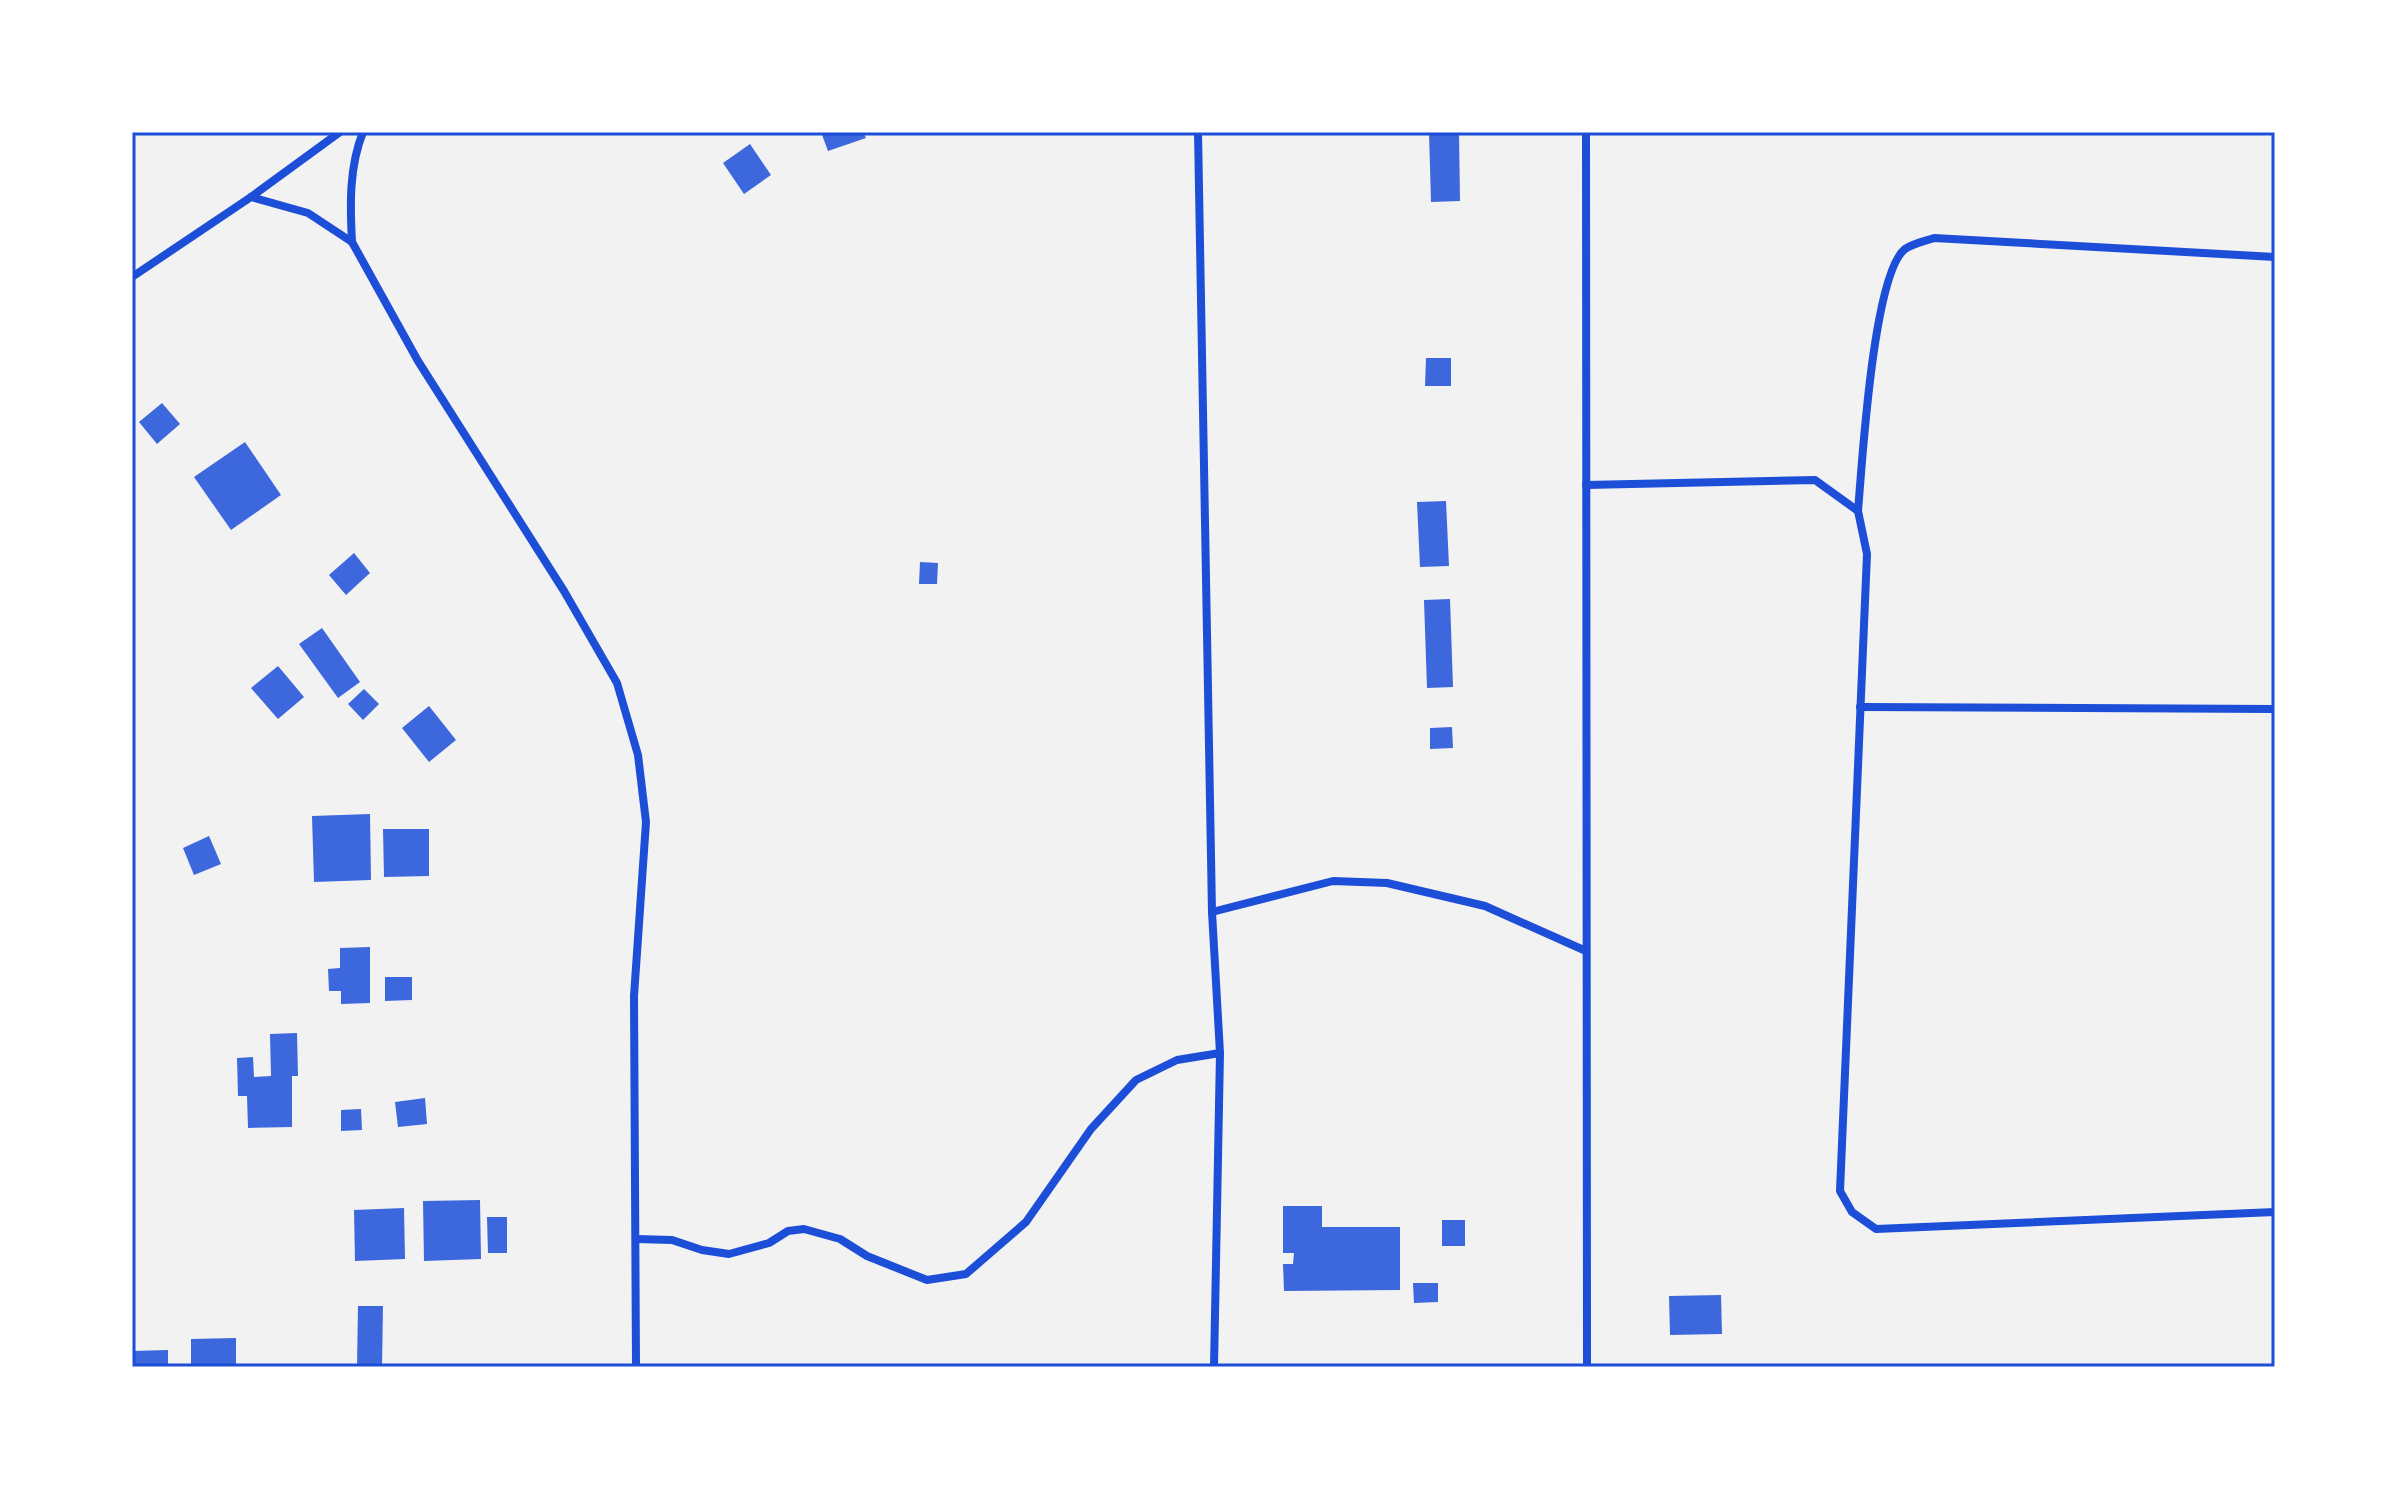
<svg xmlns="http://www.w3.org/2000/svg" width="2407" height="1499" viewBox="0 0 2407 1499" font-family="Lora,serif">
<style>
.building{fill:#3d67dc}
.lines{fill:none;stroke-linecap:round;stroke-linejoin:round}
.minor{stroke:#1d4ed8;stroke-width:8}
.neatline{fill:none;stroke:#1d4ed8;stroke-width:3}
</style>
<rect width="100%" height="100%" fill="#f2f2f2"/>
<g class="building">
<path d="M821,132H863L866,138L828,151Z"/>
<path d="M1429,132H1459L1460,201L1431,202Z"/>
<path d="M750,144L771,175L744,194L723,163Z"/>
<path d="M1426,358H1451V386H1425Z"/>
<path d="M162,403L180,424L157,444L139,422Z"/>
<path d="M245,442L281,495L231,530L194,477Z"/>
<path d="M1446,501L1449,566L1420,567L1417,502Z"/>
<path d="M354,553L370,573L346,595L329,575Z"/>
<path d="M920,562L938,563L937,584H919Z"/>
<path d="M1450,599L1453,687L1427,688L1424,600Z"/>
<path d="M322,628L360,682L338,698L299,644Z"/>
<path d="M278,666L304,697L278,719L251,688Z"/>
<path d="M364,689L379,704L363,720L348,704Z"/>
<path d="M429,706L456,740L429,762L402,728Z"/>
<path d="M1452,727L1453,748L1430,749V728Z"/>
<path d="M370,814L371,880L314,882L312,816Z"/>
<path d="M383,829H429V876L384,877Z"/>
<path d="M209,836L221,864L194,875L183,848Z"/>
<path d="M370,947V1003L341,1004V991H329L328,969L340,968V948Z"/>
<path d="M385,977H412V1000L385,1001Z"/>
<path d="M297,1033L298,1076H292V1127L248,1128L247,1096H238L237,1058L253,1057L254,1077L271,1076L270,1034Z"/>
<path d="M425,1098L427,1124L398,1127L395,1102Z"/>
<path d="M361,1109L362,1130L341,1131V1110Z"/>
<path d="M480,1200L481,1259L424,1261L423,1201Z"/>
<path d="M1283,1206H1322V1227H1400V1290L1284,1291L1283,1264H1293L1294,1253H1283Z"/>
<path d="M404,1208L405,1259L355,1261L354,1210Z"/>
<path d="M487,1217H507V1253H488Z"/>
<rect x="1442" y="1220" width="23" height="26"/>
<path d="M1413,1283H1438V1302L1414,1303Z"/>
<path d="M1721,1295L1722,1334L1670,1335L1669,1296Z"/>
<path d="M358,1306H383L382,1367H357Z"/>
<path d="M236,1338V1367H191V1339Z"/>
<path d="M168,1350V1367H132V1351Z"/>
</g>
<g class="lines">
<g class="minor">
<path d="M1198,132L1212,912L1220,1053L1214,1367"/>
<path d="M1586,132L1587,1367"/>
<path d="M251,197L308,213L352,242L418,361L564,591L617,683L638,755L646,822L634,996L636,1367"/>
<path d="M352,242C350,205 349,167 363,132"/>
<path d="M132,277L251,197L340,132"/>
<path d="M1586,485L1815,480L1858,511L1867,554L1840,1191L1852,1212L1876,1229L2275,1212"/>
<path d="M1858,511C1862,465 1873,274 1905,249C1912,244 1925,241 1934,238L2275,257"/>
<path d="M1860,707L2275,709"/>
<path d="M1212,912L1333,881L1387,883L1485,906L1586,951"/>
<path d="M636,1239L672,1240L702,1250L729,1254L769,1243L788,1231L804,1229L840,1239L867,1256L927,1280L966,1274L1026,1222L1091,1129L1136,1080L1177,1060L1220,1053"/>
</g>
</g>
<rect width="2407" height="1499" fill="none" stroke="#ffffff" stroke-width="268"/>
<rect x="134" y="134" width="2139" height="1231" class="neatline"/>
</svg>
